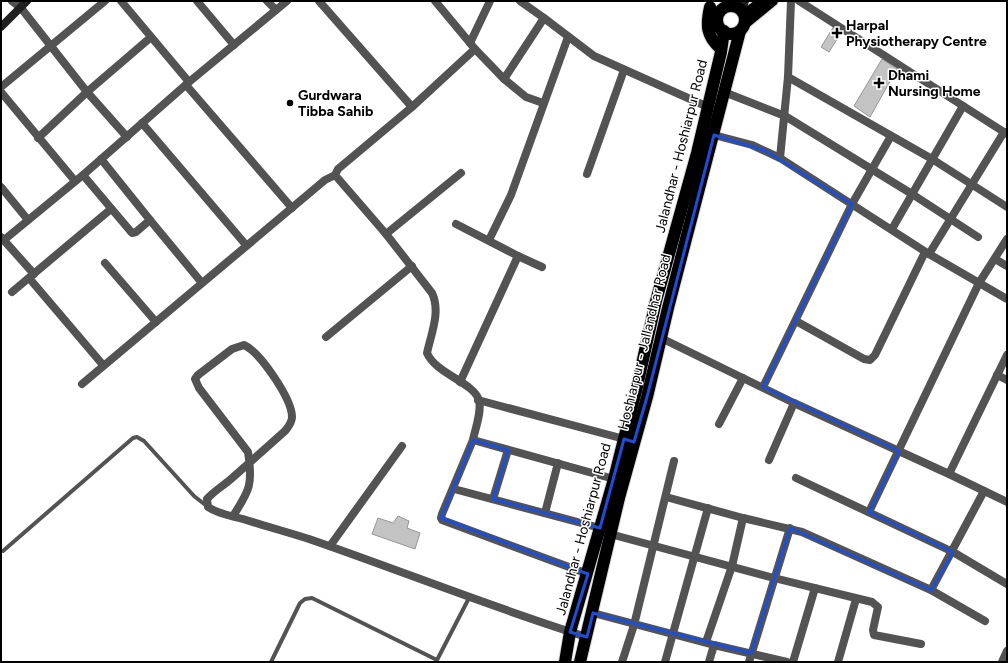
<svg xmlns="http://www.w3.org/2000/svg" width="1008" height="663" viewBox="0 0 1008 663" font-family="Figtree,sans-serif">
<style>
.building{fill:#c3c3c3;stroke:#979797}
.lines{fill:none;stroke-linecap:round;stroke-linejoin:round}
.primary-casing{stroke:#dbdbdb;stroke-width:12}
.highway-casing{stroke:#dbdbdb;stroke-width:14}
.lane{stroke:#535353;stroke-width:4}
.street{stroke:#535353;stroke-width:8}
.secondary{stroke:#202020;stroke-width:8}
.primary{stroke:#000;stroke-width:10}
.highway{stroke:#000;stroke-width:12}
.marked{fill:none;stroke:#1d4ed8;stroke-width:3;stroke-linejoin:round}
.poi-dot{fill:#000;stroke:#fff;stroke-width:1.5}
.labels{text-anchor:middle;stroke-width:3;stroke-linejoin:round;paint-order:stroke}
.poi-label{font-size:14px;font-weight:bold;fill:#000;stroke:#fff;text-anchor:start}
.street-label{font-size:14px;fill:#000;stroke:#fff}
</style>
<rect width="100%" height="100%" fill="#fff"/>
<g class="building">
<path d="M834,26L842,31L829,52L821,47Z"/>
<path d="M882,59L897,69L870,117L854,106Z"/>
<path d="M398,516L409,521L407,528L420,533L415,549L372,534L378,518L393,523Z"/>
</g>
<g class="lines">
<defs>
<g id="primary">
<path d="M744,15L762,1"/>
<path d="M745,24L773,1"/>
</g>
<g id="highway">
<circle cx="731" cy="20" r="14"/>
<path d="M710,7C706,25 706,36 721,49"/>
<path d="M565,662L570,632L614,479L636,391L656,301L697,153L721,52L724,31"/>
<path d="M580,662L619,498L647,397L668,308L740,31"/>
</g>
</defs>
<use href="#primary" class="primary-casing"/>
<use href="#highway" class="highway-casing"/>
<g class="lane">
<path d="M3,551L133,438L137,437L144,441L194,496L208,507"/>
<path d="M271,662L300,603L305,599L312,598L437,660"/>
<path d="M436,662L469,598"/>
</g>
<g class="street">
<path d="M12,1L21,8L87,92L127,137"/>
<path d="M121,1L189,82L287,1"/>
<path d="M197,1L234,45"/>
<path d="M267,1L276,10"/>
<path d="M319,1L412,107L475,49L504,79L544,18L594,56L708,107"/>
<path d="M435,1L475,49"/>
<path d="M520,1L544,18"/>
<path d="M799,1L1007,134"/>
<path d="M470,43L490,1"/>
<path d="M788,77L932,159L1007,207"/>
<path d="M504,79L526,97L543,103"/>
<path d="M186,85L292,208"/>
<path d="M1,87L105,1"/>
<path d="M1,92L75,181"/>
<path d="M724,92L785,116L912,194L978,237"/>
<path d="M412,107L338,169L335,175L386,234L432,293C441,312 431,334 427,353C436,374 473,382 479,400C482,412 475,429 473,440L614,479"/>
<path d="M142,123L246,245"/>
<path d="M714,135L752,145L780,158L929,254L1007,299"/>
<path d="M38,138L87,92L150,38"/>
<path d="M780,158L788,77L791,1"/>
<path d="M587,174L624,70"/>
<path d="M83,175L132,233L136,232L150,220L101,159"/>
<path d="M1,187L28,220"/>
<path d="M150,220L202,283"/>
<path d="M456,224L518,256L542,267"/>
<path d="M892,229L963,106"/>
<path d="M386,234L461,173"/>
<path d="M1,237L34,274"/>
<path d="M4,240L83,175L189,82"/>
<path d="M489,240L511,195L568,37"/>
<path d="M929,254L1004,132"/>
<path d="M995,259L1007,266"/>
<path d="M105,263L156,322"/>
<path d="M29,278L103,365"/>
<path d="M12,292L111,209"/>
<path d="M796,321L864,359L870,360L875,355L925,252"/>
<path d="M326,337L412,266"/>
<path d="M661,338L794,403L949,474L1007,502"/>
<path d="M997,375L1007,380"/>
<path d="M460,382L518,256"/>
<path d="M82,384L325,180L335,175"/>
<path d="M763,387L852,204L891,136"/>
<path d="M478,400L628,440"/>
<path d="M719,424L743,378"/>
<path d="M473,440L442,514L441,518L442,520L588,574"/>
<path d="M769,460L794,403"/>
<path d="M949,474L1007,355"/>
<path d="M796,478L953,552L1007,584"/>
<path d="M454,489L600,528"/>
<path d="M666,497L743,518L802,532L931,590L985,621"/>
<path d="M493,499L508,450"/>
<path d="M869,512L979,283L1007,239"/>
<path d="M545,513L558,463"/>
<path d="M233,516C250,490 253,484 248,452L199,388L195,379L198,375L232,349L244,345C260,352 292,399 292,417C292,423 288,427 285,431C267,447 249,463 231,479C223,486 214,491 207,499L208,507C218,514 232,516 243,519C265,526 287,532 309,539C402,571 493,608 587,637"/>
<path d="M610,534L774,578L872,602L878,607L873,630L874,635L921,644"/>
<path d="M330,546L402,446"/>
<path d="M931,590L984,491"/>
<path d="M593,613L714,645L787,662"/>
<path d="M706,642L732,566L743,518"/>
<path d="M622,662L634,625L674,461"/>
<path d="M665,662L708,508"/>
<path d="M709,662L714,645"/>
<path d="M749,662L790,528"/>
<path d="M793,662L815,588"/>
<path d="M838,662L856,599"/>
<path d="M1002,662L1007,651"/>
</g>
<g class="secondary">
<path d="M735,6L737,1"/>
<path d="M742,11L745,1"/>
<path d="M1,27L27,1"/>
</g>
<use href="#primary" class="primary"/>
<use href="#highway" class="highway"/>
</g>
<path class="marked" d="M714,135L766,151L852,204L763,387L899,451L869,512L953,552L931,590L790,528L751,653L593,613L587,637L570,632L588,574L441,518L473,440L508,450L493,499L600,528L624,439L634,442L647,397Z"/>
<g class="poi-dot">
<path d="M835 27h4v4h4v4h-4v4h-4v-4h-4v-4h4z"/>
<path d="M877 77h4v4h4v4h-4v4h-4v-4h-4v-4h4z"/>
<circle cx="290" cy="103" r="4"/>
</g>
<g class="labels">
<g class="poi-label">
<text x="846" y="30">Harpal<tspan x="846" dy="16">Physiotherapy Centre</tspan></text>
<text x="888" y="80">Dhami<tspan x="888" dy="16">Nursing Home</tspan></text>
<text x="298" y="100">Gurdwara<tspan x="298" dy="16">Tibba Sahib</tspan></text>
</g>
<g class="street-label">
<text transform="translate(681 146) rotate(-76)" y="5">Jalandhar - Hoshiarpur Road</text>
<text transform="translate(644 342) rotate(-76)" y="5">Hoshiarpur - Jallandhar Road</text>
<text transform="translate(583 529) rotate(-75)" y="5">Jalandhar - Hoshiarpur Road</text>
</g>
</g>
<rect width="1008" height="663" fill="none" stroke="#000000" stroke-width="4"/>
</svg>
